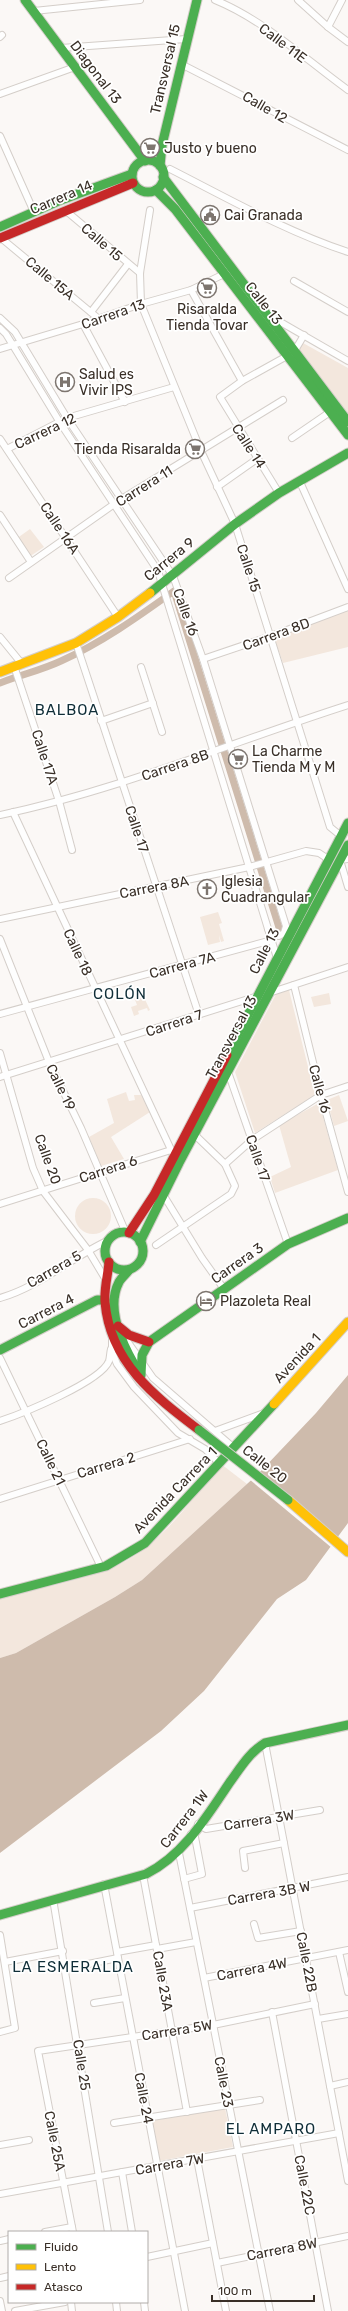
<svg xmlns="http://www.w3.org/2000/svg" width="348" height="2311" viewBox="0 0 348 2311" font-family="Rubik,sans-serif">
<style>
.green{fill:#f3e7dd}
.water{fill:#cebbac}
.pier{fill:#fbf8f6}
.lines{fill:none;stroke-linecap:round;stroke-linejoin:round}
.canal{stroke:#cebbac;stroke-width:7}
.street-casing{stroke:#d4cec9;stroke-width:8}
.fast-casing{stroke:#d4cec9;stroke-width:11}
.slow-casing{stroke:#d4cec9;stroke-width:11}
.jam-casing{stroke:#d4cec9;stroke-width:11}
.street{stroke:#fefefe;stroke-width:6}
.fast{stroke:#4caf50;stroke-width:9}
.slow{stroke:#ffc107;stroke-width:9}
.jam{stroke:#c62828;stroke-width:9}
.fast-bridge-casing{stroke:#d4cec9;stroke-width:11;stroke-linecap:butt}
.fast-bridge{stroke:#4caf50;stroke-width:9}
.labels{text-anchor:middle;stroke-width:3.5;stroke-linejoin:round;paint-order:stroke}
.street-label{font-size:14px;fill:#392f27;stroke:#fff}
.poi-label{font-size:14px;fill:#392f27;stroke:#fff;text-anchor:start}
.neighbourhood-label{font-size:15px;letter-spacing:1px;fill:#102e38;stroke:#fff}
</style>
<rect width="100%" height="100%" fill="#fbf8f6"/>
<g class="green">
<path d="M303,343L348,368V421L296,350Z"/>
<path d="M30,529L44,547L29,557L16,539Z"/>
<path d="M348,610V647L283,663L274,637Z"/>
<path d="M218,912L222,923L219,924L224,941L221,942L219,935L220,942L208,945L200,917Z"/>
<path d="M140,989L150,1010L148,1011L147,1008L138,1011L139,1014L134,1016L131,1007L137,1005L132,992Z"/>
<path d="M289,990L315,1095L255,1133L235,1072L276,994Z"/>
<path d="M329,993L331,1004L314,1007L311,997Z"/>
<path d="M126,1092L129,1101L135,1100L134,1095H141L150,1112L111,1137L124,1159L101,1166L89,1137L114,1123L107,1099Z"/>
<path d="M339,1095L348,1121L334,1126L327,1100Z"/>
<path d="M319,1103L338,1170L275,1193L270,1177L291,1167L279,1125Z"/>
<circle cx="93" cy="1216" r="18"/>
<path d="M221,1464L247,1484L142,1580L115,1597L16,1653L0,1658V1599C36,1589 74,1582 109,1569C157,1551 189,1503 221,1464Z"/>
<path d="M225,2108L233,2147L159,2161L152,2121Z"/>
</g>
<path class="water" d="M348,1375V1523L306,1580L277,1599L204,1691L161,1731L0,1853V1658L16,1653L115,1597L142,1580L260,1472L316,1413Z"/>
<path class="pier" d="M258,1471L339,1539L332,1548L249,1479Z"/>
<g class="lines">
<path class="canal" d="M0,683C20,675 42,670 61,661C101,643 138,617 174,591L281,934"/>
<defs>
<g id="street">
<path d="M215,0C264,20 305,59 348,90"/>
<path d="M298,0L328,27L348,42"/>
<path d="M34,11L140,0"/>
<path d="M328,27L342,0"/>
<path d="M0,37L2,35"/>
<path d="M61,48L186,39"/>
<path d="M181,64L348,150"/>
<path d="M0,94L75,67"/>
<path d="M0,136L34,212"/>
<path d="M170,169C229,199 285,231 348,252"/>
<path d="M65,210L140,273"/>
<path d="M150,210L140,273L141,304L201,451L235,524L330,827L341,836"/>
<path d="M1,238L99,319"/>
<path d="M294,281L348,312"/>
<path d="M191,290L242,381"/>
<path d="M91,312L128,264"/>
<path d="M270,316L348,361"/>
<path d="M0,318L15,332L67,418L173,576L203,659L286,926L284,933L279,936L271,935L268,929"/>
<path d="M83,324L125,402"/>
<path d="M0,328L6,334L59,421L158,571L277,958"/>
<path d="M0,349L83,324L141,304L191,290L224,274"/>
<path d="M294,352L304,335"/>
<path d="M292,438L330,412"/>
<path d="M0,439L118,617"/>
<path d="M7,449L67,418L174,387"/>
<path d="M300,482L348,589"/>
<path d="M217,487L257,459"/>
<path d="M279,493L220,397L242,381L287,356"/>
<path d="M0,515L31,562"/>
<path d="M9,578L120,500L283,400"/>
<path d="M0,637L22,664"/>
<path d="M76,643L199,1015"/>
<path d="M203,659L271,636L348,607"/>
<path d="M14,666L59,801L72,850"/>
<path d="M141,667L162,732"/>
<path d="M101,721L153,703"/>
<path d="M13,812L174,1156"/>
<path d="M0,815C120,790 232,742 348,705"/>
<path d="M348,859L340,860L348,887"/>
<path d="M0,919L249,867L306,851L319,853L328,859"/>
<path d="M0,939L49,1062L81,1128L126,1233"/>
<path d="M294,985L321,1095L348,1192"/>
<path d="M269,993L348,967"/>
<path d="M0,1014L272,940"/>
<path d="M0,1053L33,1168L43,1191L88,1250L106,1280"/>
<path d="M228,1072L288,1244"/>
<path d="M0,1077L258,996"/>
<path d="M225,1164L252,1140L321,1095L348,1086"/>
<path d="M164,1196L202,1258L224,1289"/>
<path d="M0,1204L171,1150"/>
<path d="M156,1245L231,1194L235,1186L225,1164L195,1135"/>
<path d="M0,1298C39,1287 72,1257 109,1240"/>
<path d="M125,1338L153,1378L234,1448"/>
<path d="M112,1341V1352L117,1364L134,1387L178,1433L205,1449L219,1463"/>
<path d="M0,1358L101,1567"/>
<path d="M0,1421C21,1414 101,1382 109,1361C110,1358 110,1353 111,1349"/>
<path d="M215,1431L264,1413"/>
<path d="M0,1499L190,1439"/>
<path d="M265,1743L348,2181"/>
<path d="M198,1824L206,1829L320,1810"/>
<path d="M179,1853L270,2311"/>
<path d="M245,1868L243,1851L284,1843"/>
<path d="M143,1875L187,2112"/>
<path d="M184,1879L202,1874L195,1837L191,1834"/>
<path d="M104,1884L185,2311"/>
<path d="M53,1899L108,2232"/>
<path d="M190,1908L348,1877"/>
<path d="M254,1924L258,1938L301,1931"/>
<path d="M0,1935L15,2028L0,2032"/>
<path d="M157,1949L196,1942"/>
<path d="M117,1952L156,1945"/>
<path d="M339,1952L348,1992"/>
<path d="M5,1962L63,1951"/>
<path d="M88,1964L118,1958"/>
<path d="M204,1978L348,1950"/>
<path d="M94,2003L125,1998"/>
<path d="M272,2012L328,2311"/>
<path d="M318,2019L348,2014"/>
<path d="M330,2086L348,2082"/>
<path d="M114,2123L260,2100"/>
<path d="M0,2145L29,2140"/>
<path d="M197,2159L226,2311"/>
<path d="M122,2172L132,2232"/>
<path d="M0,2194L339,2133"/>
<path d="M45,2232L72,2227"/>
<path d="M73,2232L38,2051L213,2025L315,2004"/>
<path d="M0,2241L9,2239"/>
<path d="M147,2257L213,2243"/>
<path d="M217,2263L348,2236"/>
<path d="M0,2278L9,2276"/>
<path d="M0,2301L2,2311"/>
<path d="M71,2302L72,2311"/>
<path d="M116,2302L117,2311"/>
<path d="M144,2302L145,2311"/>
<path d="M15,2311L65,2302"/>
</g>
<g id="fast">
<path d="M25,0L145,161"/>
<circle cx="148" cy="176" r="16"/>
<path d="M160,166L162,145L197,0"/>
<path d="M163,177L348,422"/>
<path d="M156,190L175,209L348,435"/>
<path d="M0,227L61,200L132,174"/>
<path d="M150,593L235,524L279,493L348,453"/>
<path d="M227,1055L348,823"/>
<circle cx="124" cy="1251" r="19"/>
<path d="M140,1242L179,1163L348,845"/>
<path d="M129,1270C126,1274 121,1278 119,1282C104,1311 125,1350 140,1374"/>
<path d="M0,1350L97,1300H105"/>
<path d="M141,1375L142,1355L149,1342L288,1244L348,1218"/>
<path d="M0,1594L106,1566L145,1543L274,1404"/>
<path d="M0,1915L146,1874C184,1855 207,1816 230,1782C241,1767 249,1753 265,1743L348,1725"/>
</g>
<g id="slow">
<path d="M0,672L76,643L118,617L150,593"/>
<path d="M274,1404L348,1322"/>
<path d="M288,1500L348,1552"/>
</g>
<g id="jam">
<path d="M0,238L133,183"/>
<path d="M129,1233L154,1195L227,1055"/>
<path d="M109,1262C108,1275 104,1288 105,1302C110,1362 154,1396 199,1430"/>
<path d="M118,1326L129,1335L149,1342"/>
</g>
</defs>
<use href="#street" class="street-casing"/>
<use href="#fast" class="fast-casing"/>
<use href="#slow" class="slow-casing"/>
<use href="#jam" class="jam-casing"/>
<use href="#street" class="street"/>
<use href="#fast" class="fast"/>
<use href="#slow" class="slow"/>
<use href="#jam" class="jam"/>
<defs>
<path id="fast-bridge" d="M199,1430L288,1500"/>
</defs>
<use href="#fast-bridge" class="fast-bridge-casing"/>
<use href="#fast-bridge" class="fast-bridge"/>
</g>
<defs>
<symbol id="supermarket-ring" viewBox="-11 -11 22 22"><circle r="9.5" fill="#fff" stroke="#7d756f" stroke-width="1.5"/><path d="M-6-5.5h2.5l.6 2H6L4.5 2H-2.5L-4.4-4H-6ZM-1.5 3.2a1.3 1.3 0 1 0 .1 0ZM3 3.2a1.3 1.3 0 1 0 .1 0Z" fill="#7d756f"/></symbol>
<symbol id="civic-ring" viewBox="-11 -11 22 22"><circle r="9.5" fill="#fff" stroke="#7d756f" stroke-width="1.5"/><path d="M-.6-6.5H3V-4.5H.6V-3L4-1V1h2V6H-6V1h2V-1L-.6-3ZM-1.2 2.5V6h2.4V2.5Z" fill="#7d756f"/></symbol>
<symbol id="hospital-ring" viewBox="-11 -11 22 22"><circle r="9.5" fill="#fff" stroke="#7d756f" stroke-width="1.5"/><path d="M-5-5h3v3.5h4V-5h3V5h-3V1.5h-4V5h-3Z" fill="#7d756f"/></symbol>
<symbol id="church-ring" viewBox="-11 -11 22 22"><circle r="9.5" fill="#fff" stroke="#7d756f" stroke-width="1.5"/><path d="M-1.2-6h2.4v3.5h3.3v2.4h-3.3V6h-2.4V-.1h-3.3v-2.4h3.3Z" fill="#7d756f"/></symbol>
<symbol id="hotel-ring" viewBox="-11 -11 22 22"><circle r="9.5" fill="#fff" stroke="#7d756f" stroke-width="1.5"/><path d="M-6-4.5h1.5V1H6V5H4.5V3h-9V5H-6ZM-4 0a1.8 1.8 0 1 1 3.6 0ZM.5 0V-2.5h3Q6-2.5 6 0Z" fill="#7d756f"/></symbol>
</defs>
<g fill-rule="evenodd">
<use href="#supermarket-ring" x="139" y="137" width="22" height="22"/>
<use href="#civic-ring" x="199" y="204" width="22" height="22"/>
<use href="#supermarket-ring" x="196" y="277" width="22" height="22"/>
<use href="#hospital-ring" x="54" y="371" width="22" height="22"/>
<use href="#supermarket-ring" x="184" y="438" width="22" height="22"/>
<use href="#supermarket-ring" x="227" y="748" width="22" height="22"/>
<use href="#church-ring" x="196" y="878" width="22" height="22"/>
<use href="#hotel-ring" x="195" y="1290" width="22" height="22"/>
</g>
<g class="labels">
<g class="street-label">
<text transform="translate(283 43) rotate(37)" y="5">Calle 11E</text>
<text transform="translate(165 69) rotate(-77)" y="5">Transversal 15</text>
<text transform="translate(96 72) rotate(53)" y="5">Diagonal 13</text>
<text transform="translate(265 107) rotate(30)" y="5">Calle 12</text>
<text transform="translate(61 197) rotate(-23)" y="5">Carrera 14</text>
<text transform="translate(102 242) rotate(41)" y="5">Calle 15</text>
<text transform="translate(50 278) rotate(40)" y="5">Calle 15A</text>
<text transform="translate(264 303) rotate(52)" y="5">Calle 13</text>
<text transform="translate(113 314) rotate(-19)" y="5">Carrera 13</text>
<text transform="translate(45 431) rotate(-25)" y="5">Carrera 12</text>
<text transform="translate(249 446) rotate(57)" y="5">Calle 14</text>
<text transform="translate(144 486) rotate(-32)" y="5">Carrera 11</text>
<text transform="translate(60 528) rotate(56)" y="5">Calle 16A</text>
<text transform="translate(169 559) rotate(-39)" y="5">Carrera 9</text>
<text transform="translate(249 568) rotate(72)" y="5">Calle 15</text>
<text transform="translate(186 612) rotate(70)" y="5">Calle 16</text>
<text transform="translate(276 634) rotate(-20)" y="5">Carrera 8D</text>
<text transform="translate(45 757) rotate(72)" y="5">Calle 17A</text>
<text transform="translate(175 765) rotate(-19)" y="5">Carrera 8B</text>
<text transform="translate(137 829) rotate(72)" y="5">Calle 17</text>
<text transform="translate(154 887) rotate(-11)" y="5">Carrera 8A</text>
<text transform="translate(264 951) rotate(-63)" y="5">Calle 13</text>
<text transform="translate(78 952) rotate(65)" y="5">Calle 18</text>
<text transform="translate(182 965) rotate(-15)" y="5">Carrera 7A</text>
<text transform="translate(174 1023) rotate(-18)" y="5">Carrera 7</text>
<text transform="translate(231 1037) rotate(-62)" y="5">Transversal 13</text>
<text transform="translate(61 1087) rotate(64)" y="5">Calle 19</text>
<text transform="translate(320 1089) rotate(75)" y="5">Calle 16</text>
<text transform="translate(258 1158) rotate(71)" y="5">Calle 17</text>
<text transform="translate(48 1159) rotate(70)" y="5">Calle 20</text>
<text transform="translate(108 1169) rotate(-18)" y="5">Carrera 6</text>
<text transform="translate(237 1263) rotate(-35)" y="5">Carrera 3</text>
<text transform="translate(54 1269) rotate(-30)" y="5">Carrera 5</text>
<text transform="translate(46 1311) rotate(-27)" y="5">Carrera 4</text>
<text transform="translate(297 1358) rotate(-47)" y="5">Avenida 1</text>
<text transform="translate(51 1462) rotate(64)" y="5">Calle 21</text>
<text transform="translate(265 1464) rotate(38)" y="5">Calle 20</text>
<text transform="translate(106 1465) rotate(-17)" y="5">Carrera 2</text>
<text transform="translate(175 1490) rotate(-46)" y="5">Avenida Carrera 1</text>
<text transform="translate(184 1819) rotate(-52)" y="5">Carrera 1W</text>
<text transform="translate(259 1820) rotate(-9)" y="5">Carrera 3W</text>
<text transform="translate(269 1893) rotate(-10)" y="5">Carrera 3B W</text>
<text transform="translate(307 1962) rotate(79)" y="5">Calle 22B</text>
<text transform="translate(252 1969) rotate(-11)" y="5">Carrera 4W</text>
<text transform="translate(163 1981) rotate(80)" y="5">Calle 23A</text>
<text transform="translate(177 2030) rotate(-9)" y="5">Carrera 5W</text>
<text transform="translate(82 2065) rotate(81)" y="5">Calle 25</text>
<text transform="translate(224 2082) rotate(79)" y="5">Calle 23</text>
<text transform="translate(144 2098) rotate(79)" y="5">Calle 24</text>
<text transform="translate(55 2141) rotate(79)" y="5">Calle 25A</text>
<text transform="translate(170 2164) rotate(-10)" y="5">Carrera 7W</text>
<text transform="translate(305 2185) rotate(79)" y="5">Calle 22C</text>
<text transform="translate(282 2249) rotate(-11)" y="5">Carrera 8W</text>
</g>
<g class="poi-label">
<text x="164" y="153">Justo y bueno</text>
<text x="224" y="220">Cai Granada</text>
<text x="207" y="314" text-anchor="middle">Risaralda<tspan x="207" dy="16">Tienda Tovar</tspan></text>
<text x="79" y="379">Salud es<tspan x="79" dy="16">Vivir IPS</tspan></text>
<text x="181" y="454" text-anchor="end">Tienda Risaralda</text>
<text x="252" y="756">La Charme<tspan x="252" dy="16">Tienda M y M</tspan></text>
<text x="221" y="886">Iglesia<tspan x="221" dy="16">Cuadrangular</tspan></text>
<text x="220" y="1306">Plazoleta Real</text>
</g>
<g class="neighbourhood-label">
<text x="67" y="715">BALBOA</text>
<text x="120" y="999">COLÓN</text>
<text x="73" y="1972">LA ESMERALDA</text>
<text x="271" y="2134">EL AMPARO</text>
</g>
</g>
<rect x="8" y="2231" width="140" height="72" fill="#ffffff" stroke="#b0aca9"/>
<rect x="16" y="2244" width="20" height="6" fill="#4caf50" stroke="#b0aca9"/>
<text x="44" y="2251" font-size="12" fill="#392f27">Fluido</text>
<rect x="16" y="2264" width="20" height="6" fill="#ffc107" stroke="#b0aca9"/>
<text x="44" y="2271" font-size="12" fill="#392f27">Lento</text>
<rect x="16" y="2284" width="20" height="6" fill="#c62828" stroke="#b0aca9"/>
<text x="44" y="2291" font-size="12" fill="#392f27">Atasco</text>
<path d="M212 2295v6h102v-6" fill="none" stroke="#392f27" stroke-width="2"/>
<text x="218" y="2295" font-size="12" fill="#392f27" stroke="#ffffff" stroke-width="3" paint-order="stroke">100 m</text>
</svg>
